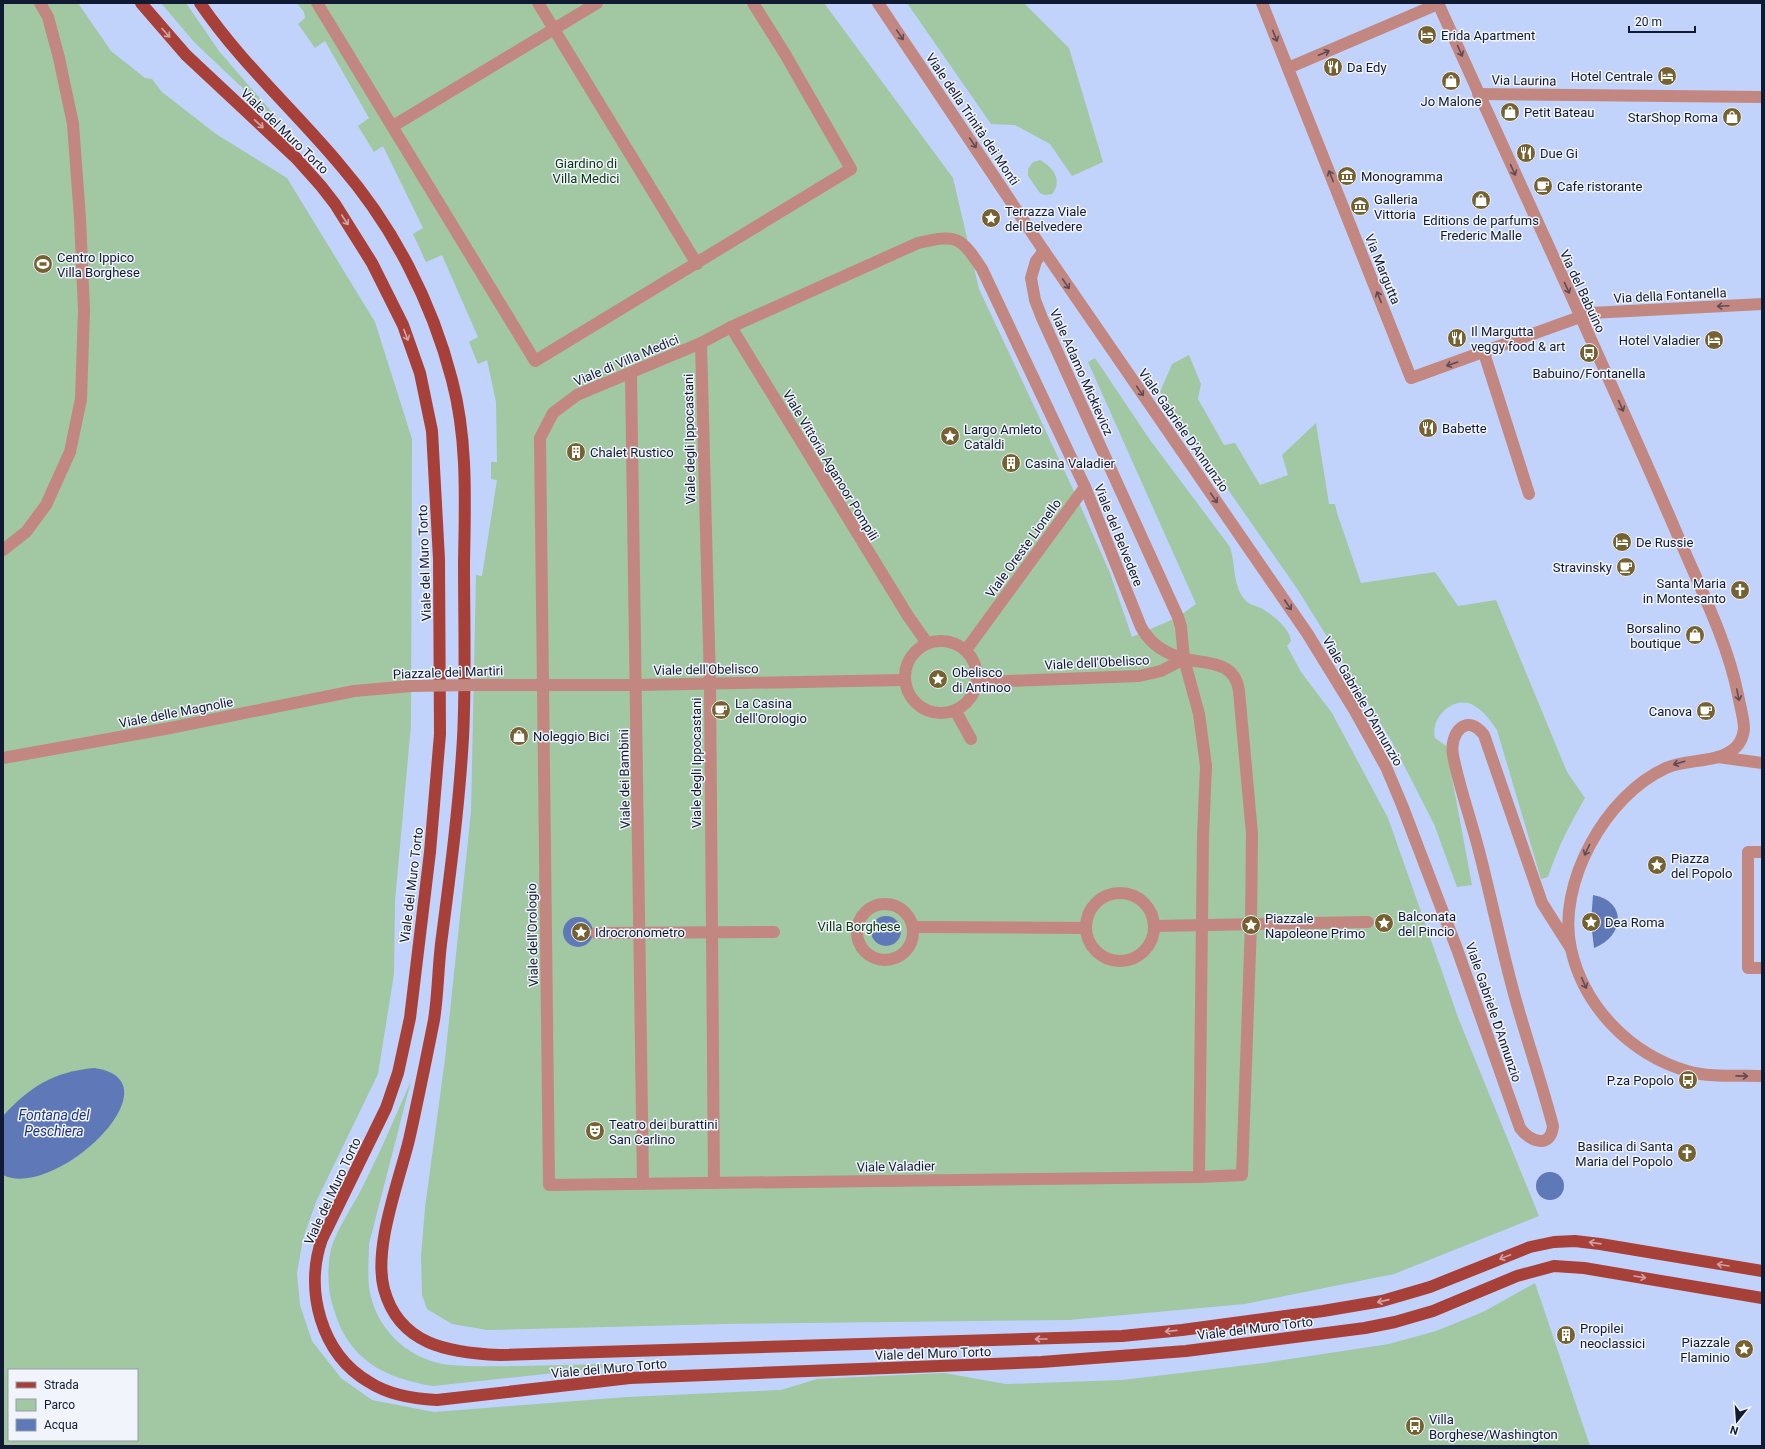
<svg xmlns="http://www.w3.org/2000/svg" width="1765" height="1449" viewBox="0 0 1765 1449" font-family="Roboto,sans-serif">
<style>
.green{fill:#a1c7a3;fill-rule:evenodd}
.water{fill:#5f79b8}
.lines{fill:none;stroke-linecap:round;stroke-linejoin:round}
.minor{stroke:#c18780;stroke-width:12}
.major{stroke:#a8403a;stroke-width:12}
.minor-bridge{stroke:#c18780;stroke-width:12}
.oneway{stroke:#d0a3a4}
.oneway2{stroke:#604b55}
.labels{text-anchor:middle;stroke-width:3;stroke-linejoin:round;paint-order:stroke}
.poi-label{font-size:13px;fill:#101a32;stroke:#f1f4fb;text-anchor:start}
.street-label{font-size:13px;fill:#101a32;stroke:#f1f4fb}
.park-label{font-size:13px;fill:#073510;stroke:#f1f4fb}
.water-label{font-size:14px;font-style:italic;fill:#1b327e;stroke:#f1f4fb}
</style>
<rect width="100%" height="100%" fill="#c1d3fb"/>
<g class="green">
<path d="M3,3H78L111,51L145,78L152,79L162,92L216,134L287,178L375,322L412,439L411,725L395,901L394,974L378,1074L316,1202L303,1239L297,1273L300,1305L312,1341L341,1378L372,1400L434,1412L627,1397L781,1390L817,1379L944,1373L1006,1384L1122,1380L1264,1363L1389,1344L1436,1331L1483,1312L1535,1283L1590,1446H3ZM9,1370H137V1440H9Z"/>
<path d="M161,3H186L219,51L288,131L194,42Z"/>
<path d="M297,3H824L953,178L979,289L1072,487L1110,573L1132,637L1178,617L1196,604L1088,362L1095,358L1150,440L1230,547C1236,564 1232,588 1247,602C1251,605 1257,606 1261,608C1272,614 1290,629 1291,641L1287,646L1301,672L1332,713L1388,818L1459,1020L1539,1216L1394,1274L1245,1304L1069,1320L725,1324L487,1330L452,1324L427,1309L422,1295L421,1256L425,1208L445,1059L471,812L476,575L482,576L497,480L491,479V462H497L496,402L487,360L478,364L469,342L478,337L442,255L426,262L413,234L423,228L383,146L374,152L358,126L369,118L325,41L315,48L298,24L305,18L304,12Z"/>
<path d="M907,3H1024L1069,48L1103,162L1072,176L1050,144L1015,125L991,124Z"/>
<path d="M1040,160C1053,167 1063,181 1052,194L1045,195L1040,193L1028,176V169L1033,162Z"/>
<path d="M1189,355L1201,384L1198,399L1224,445L1235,443L1260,485L1288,475L1282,455L1316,423L1329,504H1335L1337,513L1361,583L1435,572L1458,606L1496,600L1567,772L1585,798C1570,824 1557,849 1548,877L1541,879L1497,730C1490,720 1484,711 1473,705C1453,695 1430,718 1435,738L1446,746L1472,885L1457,887L1434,824L1391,740L1298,590L1160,392L1172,364Z"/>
<path d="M411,1081L369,1244C369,1260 367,1277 370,1293C378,1332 411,1361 450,1365C473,1367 497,1366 520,1366C563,1365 605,1364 648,1363L433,1386C384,1378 349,1360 334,1310C328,1292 327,1273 330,1254C333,1235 353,1206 362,1188C380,1153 395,1117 411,1081Z"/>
</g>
<g class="water">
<path d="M1593,895C1627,901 1625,936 1594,948L1591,922Z"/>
<circle cx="886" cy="931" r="15"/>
<circle cx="578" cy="932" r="15"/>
<path d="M94,1068C182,1080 55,1201 3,1175V1116C30,1086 54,1072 94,1068Z"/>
<circle cx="1550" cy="1186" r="14"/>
</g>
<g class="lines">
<g class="minor">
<path d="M317,3L535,361L851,169L785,54L753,3"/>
<path d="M538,3L697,264"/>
<path d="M878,3L1044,251L1307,633L1355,711L1386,767L1402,805L1457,949L1520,1128C1530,1142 1551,1149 1553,1126C1542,1084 1528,1043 1516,1001C1502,951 1492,901 1479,851C1471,819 1459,787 1453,755C1449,733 1467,712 1484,735L1542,903L1570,947"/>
<path d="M1262,3L1411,378L1591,313L1762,304"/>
<path d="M1438,3C1518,181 1601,357 1678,536C1700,588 1727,640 1738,695C1740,706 1744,718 1744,729C1743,738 1739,746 1731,751C1714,763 1686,759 1666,768C1606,795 1556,884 1571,949C1584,1007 1630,1054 1687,1071C1711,1078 1738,1075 1762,1076"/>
<path d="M1288,68L1438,4"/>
<path d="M1478,94L1762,97"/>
<path d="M393,126L597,3"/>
<path d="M1044,251L1036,261L1031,278L1035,300L1042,318L1178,617L1181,627L1184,659"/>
<path d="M731,327L908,616L927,643"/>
<path d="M701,343L710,683L714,1183"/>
<path d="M1484,353L1529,494"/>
<path d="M631,374L643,1184"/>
<path d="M3,550L26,532L46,505L70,452L81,399L84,310L80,218L73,124L59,58L48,17L40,3"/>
<circle cx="941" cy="677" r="36"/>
<path d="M966,650L1085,487"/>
<path d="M1184,659C1209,664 1235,661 1239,691L1252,834L1251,924L1242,1175L1199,1177L549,1185L540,438L553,413L577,395L701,343L731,327L918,243C957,234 960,236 982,269L1085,487L1141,627C1151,645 1165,653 1184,659L1199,714L1206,766L1203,836L1199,1177"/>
<path d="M977,684L1008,681L1139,676L1161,671L1184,659"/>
<path d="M473,685H637L904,680"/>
<path d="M955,710L971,739"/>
<path d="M1718,757L1762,763"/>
<path d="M3,758L170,728L354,691L411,686"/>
<path d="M1762,852H1748V968H1762"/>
<circle cx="1120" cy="927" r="34"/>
<circle cx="885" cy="932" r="28"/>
<path d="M1155,926L1368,922"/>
<path d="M913,927L1086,928"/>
<path d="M596,933L774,932"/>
</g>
<g class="major">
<path d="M141,3L186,55L296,158L321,186L335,204L372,263L403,325L420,373L432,431L439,559L440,734L430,852L410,1018L398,1073L386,1108L322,1239C304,1290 321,1354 369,1382C389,1395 414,1399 437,1400L630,1378L1041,1362L1186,1351L1365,1328L1395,1322L1433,1311L1517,1276L1554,1266L1584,1268L1762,1298"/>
<path d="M200,3C241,63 294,110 340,165C393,226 432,302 452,380C468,440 465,502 464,563C464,621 466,680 463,738C459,807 450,875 441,944C438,969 438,995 434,1020C426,1060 418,1100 409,1140C399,1181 373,1248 384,1289C399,1345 449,1353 500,1355L1122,1336L1182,1330L1323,1311L1382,1301L1430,1287L1530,1247L1554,1242L1575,1241L1600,1244L1762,1271"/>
</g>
<path class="minor-bridge" d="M411,686L473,685"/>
</g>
<defs><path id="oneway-shaft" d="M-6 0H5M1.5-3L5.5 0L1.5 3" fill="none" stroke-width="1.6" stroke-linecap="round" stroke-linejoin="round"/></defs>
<g class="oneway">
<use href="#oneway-shaft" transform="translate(166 33) rotate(48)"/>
<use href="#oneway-shaft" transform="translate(259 124) rotate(43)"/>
<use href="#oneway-shaft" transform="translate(345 220) rotate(57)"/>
<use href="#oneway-shaft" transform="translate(406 335) rotate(69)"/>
<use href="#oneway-shaft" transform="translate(1595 1243) rotate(-172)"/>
<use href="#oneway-shaft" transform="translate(1505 1257) rotate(158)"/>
<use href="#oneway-shaft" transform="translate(1723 1265) rotate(-171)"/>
<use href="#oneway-shaft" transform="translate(1640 1277) rotate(9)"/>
<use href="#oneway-shaft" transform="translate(1383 1301) rotate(167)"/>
<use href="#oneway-shaft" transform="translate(1171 1331) rotate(174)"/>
<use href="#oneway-shaft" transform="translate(1041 1339) rotate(-180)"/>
</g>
<g class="oneway2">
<use href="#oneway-shaft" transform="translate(900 35) rotate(56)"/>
<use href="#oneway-shaft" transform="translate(1275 36) rotate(68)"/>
<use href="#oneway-shaft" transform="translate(1460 51) rotate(66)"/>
<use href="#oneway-shaft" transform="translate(1324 53) rotate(-23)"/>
<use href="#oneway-shaft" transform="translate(973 143) rotate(56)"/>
<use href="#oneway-shaft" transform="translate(1513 170) rotate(65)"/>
<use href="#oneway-shaft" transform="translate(1331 176) rotate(-112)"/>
<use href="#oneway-shaft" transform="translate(1066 284) rotate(56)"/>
<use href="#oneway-shaft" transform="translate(1567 288) rotate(65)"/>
<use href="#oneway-shaft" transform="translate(1379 297) rotate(-112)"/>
<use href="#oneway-shaft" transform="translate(1723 306) rotate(177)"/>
<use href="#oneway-shaft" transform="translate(1452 364) rotate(161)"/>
<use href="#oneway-shaft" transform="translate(1140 391) rotate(55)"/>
<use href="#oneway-shaft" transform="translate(1621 406) rotate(66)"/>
<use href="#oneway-shaft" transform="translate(1214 498) rotate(55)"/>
<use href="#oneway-shaft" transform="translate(1288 605) rotate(56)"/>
<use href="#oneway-shaft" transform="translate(1738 695) rotate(78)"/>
<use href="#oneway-shaft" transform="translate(1679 763) rotate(164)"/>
<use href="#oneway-shaft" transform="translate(1587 850) rotate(115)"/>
<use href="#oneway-shaft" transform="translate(1584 983) rotate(66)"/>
<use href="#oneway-shaft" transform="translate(1742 1076) rotate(1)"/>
</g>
<defs>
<symbol id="hotel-disc" viewBox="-11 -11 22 22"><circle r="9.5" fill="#766130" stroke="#f1f4fb"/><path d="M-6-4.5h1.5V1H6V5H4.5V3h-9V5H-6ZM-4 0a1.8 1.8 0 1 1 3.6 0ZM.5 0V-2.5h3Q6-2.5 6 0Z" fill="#fff"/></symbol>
<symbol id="restaurant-disc" viewBox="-11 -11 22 22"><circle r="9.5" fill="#766130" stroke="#f1f4fb"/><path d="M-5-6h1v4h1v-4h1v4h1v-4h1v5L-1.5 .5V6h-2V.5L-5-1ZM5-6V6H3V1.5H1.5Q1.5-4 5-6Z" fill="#fff"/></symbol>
<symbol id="shop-disc" viewBox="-11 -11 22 22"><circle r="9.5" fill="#766130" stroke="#f1f4fb"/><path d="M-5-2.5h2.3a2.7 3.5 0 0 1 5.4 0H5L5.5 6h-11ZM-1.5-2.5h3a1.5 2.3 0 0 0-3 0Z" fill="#fff"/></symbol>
<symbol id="museum-disc" viewBox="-11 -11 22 22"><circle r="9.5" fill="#766130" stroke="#f1f4fb"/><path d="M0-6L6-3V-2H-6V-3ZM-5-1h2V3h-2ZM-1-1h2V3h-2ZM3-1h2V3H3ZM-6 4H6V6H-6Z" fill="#fff"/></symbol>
<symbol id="cafe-disc" viewBox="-11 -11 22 22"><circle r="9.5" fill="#766130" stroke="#f1f4fb"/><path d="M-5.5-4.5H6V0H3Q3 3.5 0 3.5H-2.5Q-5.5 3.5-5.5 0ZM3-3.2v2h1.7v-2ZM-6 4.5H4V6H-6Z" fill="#fff"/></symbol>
<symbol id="sight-disc" viewBox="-11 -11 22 22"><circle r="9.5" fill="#766130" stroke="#f1f4fb"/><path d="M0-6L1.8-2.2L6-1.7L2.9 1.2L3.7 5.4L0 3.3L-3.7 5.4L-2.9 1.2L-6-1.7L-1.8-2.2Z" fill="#fff"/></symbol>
<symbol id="stadium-disc" viewBox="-11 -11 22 22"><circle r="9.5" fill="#766130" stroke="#f1f4fb"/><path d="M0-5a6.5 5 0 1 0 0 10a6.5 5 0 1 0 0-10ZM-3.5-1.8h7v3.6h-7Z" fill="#fff"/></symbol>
<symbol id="bus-disc" viewBox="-11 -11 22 22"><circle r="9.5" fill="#766130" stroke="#f1f4fb"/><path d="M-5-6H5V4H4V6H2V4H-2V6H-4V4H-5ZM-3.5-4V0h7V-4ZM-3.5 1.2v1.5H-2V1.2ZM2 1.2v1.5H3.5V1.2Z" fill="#fff"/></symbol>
<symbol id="building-disc" viewBox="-11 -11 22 22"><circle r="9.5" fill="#766130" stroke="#f1f4fb"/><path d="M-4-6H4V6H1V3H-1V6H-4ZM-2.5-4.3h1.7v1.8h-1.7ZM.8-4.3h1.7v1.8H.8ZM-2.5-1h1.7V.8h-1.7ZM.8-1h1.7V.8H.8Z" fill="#fff"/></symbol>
<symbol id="church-disc" viewBox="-11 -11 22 22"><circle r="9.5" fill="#766130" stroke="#f1f4fb"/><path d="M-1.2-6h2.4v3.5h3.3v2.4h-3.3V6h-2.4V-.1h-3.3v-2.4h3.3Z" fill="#fff"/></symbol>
<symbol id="theatre-disc" viewBox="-11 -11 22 22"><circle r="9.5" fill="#766130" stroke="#f1f4fb"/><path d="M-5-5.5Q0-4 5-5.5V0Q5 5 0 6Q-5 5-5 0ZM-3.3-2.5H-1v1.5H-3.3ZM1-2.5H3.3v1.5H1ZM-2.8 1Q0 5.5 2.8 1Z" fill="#fff"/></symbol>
</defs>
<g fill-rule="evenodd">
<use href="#hotel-disc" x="1416" y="24" width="22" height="22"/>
<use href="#restaurant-disc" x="1322" y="56" width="22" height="22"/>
<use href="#hotel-disc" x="1656" y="65" width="22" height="22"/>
<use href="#shop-disc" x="1440" y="70" width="22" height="22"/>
<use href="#shop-disc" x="1499" y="101" width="22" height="22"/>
<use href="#shop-disc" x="1721" y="106" width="22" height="22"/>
<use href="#restaurant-disc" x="1515" y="142" width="22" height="22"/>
<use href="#museum-disc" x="1336" y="165" width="22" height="22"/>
<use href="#cafe-disc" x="1532" y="175" width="22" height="22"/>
<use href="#shop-disc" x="1470" y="189" width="22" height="22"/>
<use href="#museum-disc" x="1349" y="195" width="22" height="22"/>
<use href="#sight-disc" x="980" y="207" width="22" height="22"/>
<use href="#stadium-disc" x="32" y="253" width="22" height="22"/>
<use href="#restaurant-disc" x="1446" y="327" width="22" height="22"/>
<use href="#hotel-disc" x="1703" y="329" width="22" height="22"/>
<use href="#bus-disc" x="1578" y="342" width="22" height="22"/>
<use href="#restaurant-disc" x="1417" y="417" width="22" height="22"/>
<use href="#sight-disc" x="939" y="425" width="22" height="22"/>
<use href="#building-disc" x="565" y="441" width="22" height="22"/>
<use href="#building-disc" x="1000" y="452" width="22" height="22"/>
<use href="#hotel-disc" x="1611" y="531" width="22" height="22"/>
<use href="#cafe-disc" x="1615" y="556" width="22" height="22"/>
<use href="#church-disc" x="1729" y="579" width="22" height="22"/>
<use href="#shop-disc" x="1684" y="624" width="22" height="22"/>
<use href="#sight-disc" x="927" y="668" width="22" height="22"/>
<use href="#cafe-disc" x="710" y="699" width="22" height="22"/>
<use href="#cafe-disc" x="1695" y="700" width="22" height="22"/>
<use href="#shop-disc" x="508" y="725" width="22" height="22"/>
<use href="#sight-disc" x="1646" y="854" width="22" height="22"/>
<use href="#sight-disc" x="1580" y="911" width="22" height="22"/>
<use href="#sight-disc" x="1373" y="912" width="22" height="22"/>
<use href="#sight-disc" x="1240" y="914" width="22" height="22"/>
<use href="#sight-disc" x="570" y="921" width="22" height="22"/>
<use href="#bus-disc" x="1677" y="1069" width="22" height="22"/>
<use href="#theatre-disc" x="584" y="1120" width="22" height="22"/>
<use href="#church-disc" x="1676" y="1142" width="22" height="22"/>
<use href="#building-disc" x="1555" y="1324" width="22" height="22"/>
<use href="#sight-disc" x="1733" y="1338" width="22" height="22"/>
<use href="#bus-disc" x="1404" y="1415" width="22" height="22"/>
</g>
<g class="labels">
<g class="poi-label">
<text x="1441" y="40">Erida Apartment</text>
<text x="1347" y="72">Da Edy</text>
<text x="1653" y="81" text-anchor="end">Hotel Centrale</text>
<text x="1451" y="106" text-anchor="middle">Jo Malone</text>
<text x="1524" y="117">Petit Bateau</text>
<text x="1718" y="122" text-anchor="end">StarShop Roma</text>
<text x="1540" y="158">Due Gi</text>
<text x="1361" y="181">Monogramma</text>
<text x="1557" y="191">Cafe ristorante</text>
<text x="1374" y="204">Galleria<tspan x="1374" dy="15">Vittoria</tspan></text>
<text x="1005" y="216">Terrazza Viale<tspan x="1005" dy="15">del Belvedere</tspan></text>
<text x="1481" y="225" text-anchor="middle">Editions de parfums<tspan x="1481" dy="15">Frederic Malle</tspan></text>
<text x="57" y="262">Centro Ippico<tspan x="57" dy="15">Villa Borghese</tspan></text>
<text x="1471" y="336">Il Margutta<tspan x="1471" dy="15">veggy food &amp; art</tspan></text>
<text x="1700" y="345" text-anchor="end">Hotel Valadier</text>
<text x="1589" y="378" text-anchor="middle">Babuino/Fontanella</text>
<text x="1442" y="433">Babette</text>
<text x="964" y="434">Largo Amleto<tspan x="964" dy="15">Cataldi</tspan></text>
<text x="590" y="457">Chalet Rustico</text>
<text x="1025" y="468">Casina Valadier</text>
<text x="1636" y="547">De Russie</text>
<text x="1612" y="572" text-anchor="end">Stravinsky</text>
<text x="1726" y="588" text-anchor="end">Santa Maria<tspan x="1726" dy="15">in Montesanto</tspan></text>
<text x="1681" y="633" text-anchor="end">Borsalino<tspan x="1681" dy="15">boutique</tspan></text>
<text x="952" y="677">Obelisco<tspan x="952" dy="15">di Antinoo</tspan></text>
<text x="735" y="708">La Casina<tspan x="735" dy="15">dell'Orologio</tspan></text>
<text x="1692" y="716" text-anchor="end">Canova</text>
<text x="533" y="741">Noleggio Bici</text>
<text x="1671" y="863">Piazza<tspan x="1671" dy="15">del Popolo</tspan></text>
<text x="1398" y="921">Balconata<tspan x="1398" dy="15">del Pincio</tspan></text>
<text x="1265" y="923">Piazzale<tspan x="1265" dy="15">Napoleone Primo</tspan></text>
<text x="1605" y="927">Dea Roma</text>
<text x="595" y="937">Idrocronometro</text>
<text x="1674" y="1085" text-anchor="end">P.za Popolo</text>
<text x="609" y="1129">Teatro dei burattini<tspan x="609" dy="15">San Carlino</tspan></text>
<text x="1673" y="1151" text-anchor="end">Basilica di Santa<tspan x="1673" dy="15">Maria del Popolo</tspan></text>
<text x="1580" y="1333">Propilei<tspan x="1580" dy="15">neoclassici</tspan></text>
<text x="1730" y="1347" text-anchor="end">Piazzale<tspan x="1730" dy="15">Flaminio</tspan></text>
<text x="1429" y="1424">Villa<tspan x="1429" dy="15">Borghese/Washington</tspan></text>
</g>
<g class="street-label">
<text transform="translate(1524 80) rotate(1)" y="5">Via Laurina</text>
<text transform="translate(973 119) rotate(56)" y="5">Viale della Trinità dei Monti</text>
<text transform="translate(285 131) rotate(44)" y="5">Viale del Muro Torto</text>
<text transform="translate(1383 269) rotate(68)" y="5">Via Margutta</text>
<text transform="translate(1583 291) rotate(65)" y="5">Via del Babuino</text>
<text transform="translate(1670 295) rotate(-3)" y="5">Via della Fontanella</text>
<text transform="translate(626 360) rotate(-23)" y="5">Viale di Villa Medici</text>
<text transform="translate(1082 372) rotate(66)" y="5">Viale Adamo Mickievicz</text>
<text transform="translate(1184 430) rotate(55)" y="5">Viale Gabriele D'Annunzio</text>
<text transform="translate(689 439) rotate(-91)" y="5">Viale degli Ippocastani</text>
<text transform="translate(831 465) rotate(59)" y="5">Viale Vittoria Aganoor Pompili</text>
<text transform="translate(1119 535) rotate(68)" y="5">Viale del Belvedere</text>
<text transform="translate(1023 548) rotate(-54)" y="5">Viale Oreste Lionello</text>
<text transform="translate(424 563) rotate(-92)" y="5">Viale del Muro Torto</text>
<text transform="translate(1097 662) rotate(-3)" y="5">Viale dell'Obelisco</text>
<text transform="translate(706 669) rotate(-1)" y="5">Viale dell'Obelisco</text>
<text transform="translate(448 672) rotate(-2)" y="5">Piazzale dei Martiri</text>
<text transform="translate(1363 701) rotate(60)" y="5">Viale Gabriele D'Annunzio</text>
<text transform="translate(176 712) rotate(-11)" y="5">Viale delle Magnolie</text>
<text transform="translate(696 763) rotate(-90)" y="5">Viale degli Ippocastani</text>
<text transform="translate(624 779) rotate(-91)" y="5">Viale dei Bambini</text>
<text transform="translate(411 885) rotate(-83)" y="5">Viale del Muro Torto</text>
<text transform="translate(532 935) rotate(-91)" y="5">Viale dell'Orologio</text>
<text transform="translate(1494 1012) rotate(71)" y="5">Viale Gabriele D'Annunzio</text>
<text transform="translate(896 1166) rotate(-1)" y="5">Viale Valadier</text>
<text transform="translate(332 1191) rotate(-65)" y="5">Viale del Muro Torto</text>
<text transform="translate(1255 1328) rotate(-7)" y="5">Viale del Muro Torto</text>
<text transform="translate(933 1353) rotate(-2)" y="5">Viale del Muro Torto</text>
<text transform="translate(609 1368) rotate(-5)" y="5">Viale del Muro Torto</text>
</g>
<g class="park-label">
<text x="586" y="168">Giardino di<tspan x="586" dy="15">Villa Medici</tspan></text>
<text x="859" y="931">Villa Borghese</text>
</g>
<g class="water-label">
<text x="54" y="1120">Fontana del<tspan x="54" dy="16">Peschiera</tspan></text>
</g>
</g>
<rect width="1765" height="1449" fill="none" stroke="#101a32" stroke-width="8"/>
<rect x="8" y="1369" width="130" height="72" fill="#f1f4fb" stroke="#979dab"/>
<rect x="16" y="1382" width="20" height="6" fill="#a8403a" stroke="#979dab"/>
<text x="44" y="1389" font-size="12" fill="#101a32">Strada</text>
<rect x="16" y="1399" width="20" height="12" fill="#a1c7a3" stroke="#979dab"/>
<text x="44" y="1409" font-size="12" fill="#101a32">Parco</text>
<rect x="16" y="1419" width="20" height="12" fill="#5f79b8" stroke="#979dab"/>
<text x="44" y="1429" font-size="12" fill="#101a32">Acqua</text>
<g transform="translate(1737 1421) rotate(197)" stroke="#f1f4fb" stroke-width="3" paint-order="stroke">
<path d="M0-3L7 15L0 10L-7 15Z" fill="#101a32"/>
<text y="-6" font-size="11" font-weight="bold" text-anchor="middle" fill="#101a32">N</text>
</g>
<path d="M1629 26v6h66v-6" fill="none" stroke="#101a32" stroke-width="2"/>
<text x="1635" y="26" font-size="12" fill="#101a32" stroke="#f1f4fb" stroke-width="3" paint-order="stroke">20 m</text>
</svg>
